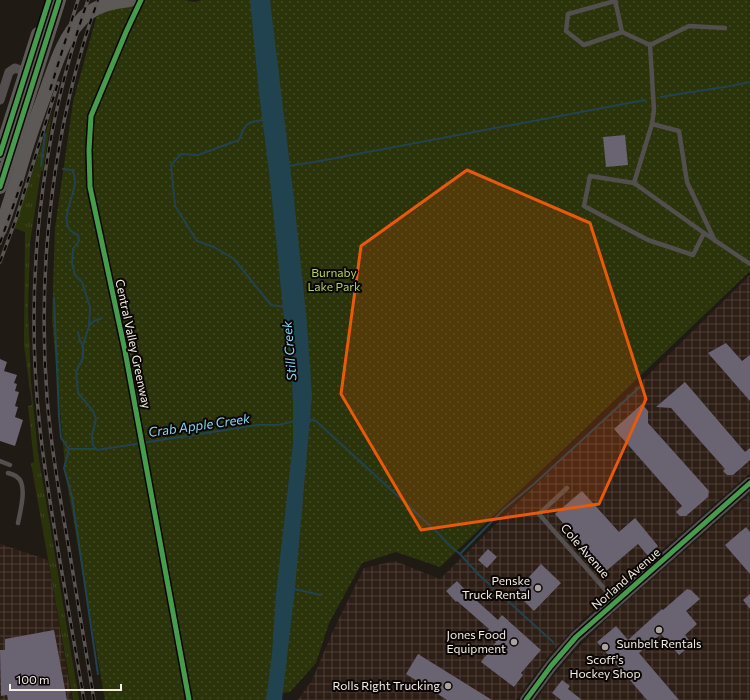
<svg xmlns="http://www.w3.org/2000/svg" width="750" height="700" viewBox="0 0 750 700" font-family="Commissioner,sans-serif">
<style>
.industrial{fill:url(#industrial-grid)}
.grass{fill:url(#grass-tufts)}
.park{fill:url(#park-dots)}
.water{fill:#21434f}
.lines{fill:none;stroke-linecap:round;stroke-linejoin:round}
.stream{stroke:#21434f;stroke-width:2}
.building{fill:#6a6371}
.lane{stroke:#524f4e;stroke-width:4.5}
.street{stroke:#524f4e;stroke-width:9}
.secondary{stroke:#555150;stroke-width:12}
.primary{stroke:#5d5957;stroke-width:14}
.rail-casing{stroke:#585552;stroke-width:3.5}
.rail{stroke:#0a0603;stroke-width:2;stroke-dasharray:6;stroke-linecap:butt}
.cycleway-casing{stroke:#0a0603;stroke-width:8}
.cycleway{stroke:#469c4c;stroke-width:5}
.marked{fill:#e8590c;fill-opacity:0.2;stroke:#e8590c;stroke-width:3;stroke-linejoin:round}
.poi-dot{fill:#aaa39d;stroke:#0a0603;stroke-width:1.5}
.labels{text-anchor:middle;stroke-width:4;stroke-linejoin:round;paint-order:stroke}
.park-label{font-size:12px;fill:#b3d155;stroke:#0a0603}
.street-label{font-size:12px;fill:#f4ede6;stroke:#0a0603}
.poi-label{font-size:12px;fill:#f4ede6;stroke:#0a0603;text-anchor:end}
.water-label{font-size:13px;font-style:italic;fill:#85d8f7;stroke:#0a0603}
</style>
<defs>
<pattern id="industrial-grid" width="8" height="8" patternUnits="userSpaceOnUse"><rect width="8" height="8" fill="#2d1e16"/><path d="M0 4h8M4 0v8" fill="none" stroke="#4c3f38"/></pattern>
<pattern id="grass-tufts" width="24" height="20" patternUnits="userSpaceOnUse"><rect width="24" height="20" fill="#2b330b"/><path d="M3 7l-1-3M5 7V3M7 7l1-3M15 17l-1-3M17 17v-4M19 17l1-3" fill="none" stroke="#404723"/></pattern>
<pattern id="park-dots" width="8" height="8" patternUnits="userSpaceOnUse"><rect width="8" height="8" fill="#2b330b"/><path d="M2 2h.1M6 6h.1" fill="none" stroke="#404723" stroke-width="1.8" stroke-linecap="round"/></pattern>
</defs>
<rect width="100%" height="100%" fill="#201a15"/>
<g class="industrial">
<path d="M750,275V473L579,623L548,657L516,700H298L312,680L333,631L364,568L395,561L440,579Z"/>
<path d="M750,494V700H536L550,680L574,652L610,616Z"/>
<path d="M0,544L48,560L72,700H0Z"/>
</g>
<path class="grass" d="M52,113L43,171H41L30,243L28,311L31,383L38,453L79,700H73L31,463L34,462L28,406L32,405L24,345L25,232L14,228Z"/>
<path class="park" d="M101,0H185L194,2L202,0H750V272L748,273L440,567L396,552L362,563L329,623L316,663L290,692L272,694V700H105L66,477L52,319L55,228L73,102Z"/>
<path class="water" d="M250,0H270L294,199L307,323L312,396L295,589L282,700H266L272,654L276,594L293,443V404L291,360L285,329L270,180L259,94Z"/>
<g class="lines">
<g class="stream">
<path d="M661,97C691,91 721,89 750,82"/>
<path d="M263,120C246,122 245,124 239,140L198,155L181,154L171,165L175,206L197,241L214,247L234,259L271,305L284,307"/>
<path d="M41,166L45,134"/>
<path d="M288,166L320,161L645,100"/>
<path d="M63,169L72,170C83,187 58,214 70,230C72,232 76,234 78,235L79,241L73,249L72,263L75,275L82,282L90,307L89,326L83,345V358L76,372L78,393L93,411L96,419L92,436L93,445L97,450L258,425H278L295,421"/>
<path d="M54,298L59,416L61,438L69,449L64,468L72,497L98,674"/>
<path d="M89,326L94,321L102,318"/>
<path d="M78,332L80,341L83,345"/>
<path d="M308,419L316,421L438,533L449,545L460,554L478,574L553,642"/>
<path d="M69,449H96"/>
<path d="M460,554L504,509L534,484L642,385"/>
<path d="M294,589L321,595"/>
</g>
</g>
<g class="building">
<path d="M625,135L628,165L606,167L603,137Z"/>
<path d="M726,343L742,361L750,355V401L708,353Z"/>
<path d="M0,359L7,362L4,371L17,375L14,383L17,384L15,391L19,392L15,406L18,407L15,417L23,420L15,446L0,441Z"/>
<path d="M685,382L745,452L750,448V460L733,475H727L723,471L725,469L671,408L656,407Z"/>
<path d="M642,404L648,411V423L709,491L708,497L686,516H680L676,512L682,506L614,429Z"/>
<path d="M582,491L619,532L635,518L658,546L648,556L638,544L605,572L555,514Z"/>
<path d="M746,527L750,532V574L725,545Z"/>
<path d="M488,549L497,557L487,568L478,560Z"/>
<path d="M541,564L561,583L534,611L515,592Z"/>
<path d="M457,581L467,592L498,620L502,615L541,650L521,673L523,675L514,687L481,662L496,642L486,633L489,629L457,601L456,602L446,591Z"/>
<path d="M687,589L691,590L700,599L686,611L697,624L685,635L692,644L679,655L661,634L639,653L679,700H647L597,642L616,626L628,640L662,609L663,610Z"/>
<path d="M750,594V609L743,600Z"/>
<path d="M54,630L67,700H8L7,695L1,696L0,650H5V639Z"/>
<path d="M418,654L492,700H447L406,674Z"/>
<path d="M562,680L570,686L568,689L582,700H561L552,693Z"/>
</g>
<g class="lines">
<g class="lane">
<path d="M615,0L622,32L650,45"/>
<path d="M615,1L568,14L566,31L584,45L622,32"/>
<path d="M652,124L654,110L650,45L689,26L725,28"/>
<path d="M634,183L590,176L584,206L648,240L693,255L704,233"/>
<path d="M715,241L687,182L679,131L652,124L634,183L704,233L750,264"/>
<path d="M0,461L10,465"/>
<path d="M8,473C11,474 15,475 17,477C28,484 20,512 18,523"/>
<path d="M567,488L539,514L616,602"/>
</g>
<path class="street" d="M0,100L9,72L15,68L26,72"/>
<path class="secondary" d="M526,700L551,666L576,637L750,483"/>
<g class="primary">
<path d="M0,154L38,34"/>
<path d="M0,187L59,0"/>
<path d="M0,230C10,204 17,178 25,152C31,131 39,111 46,91C55,66 63,37 83,18C96,5 113,2 130,0"/>
</g>
<defs>
<g id="rail">
<path d="M50,90L78,0"/>
<path d="M0,243L22,181"/>
<path d="M0,262L16,219L58,83"/>
<path d="M84,700C75,646 65,592 56,538C50,502 44,466 40,429C24,286 40,136 88,0"/>
<path d="M94,700C86,650 77,599 69,549C60,498 51,448 47,397C37,266 53,124 98,0"/>
</g>
</defs>
<use href="#rail" class="rail-casing"/>
<use href="#rail" class="rail"/>
<defs>
<g id="cycleway">
<path d="M141,0L126,32L91,116L89,150L90,187L125,351L189,700"/>
<path d="M0,154L49,0"/>
<path d="M0,187L59,0"/>
<path d="M526,700L551,666L576,637L750,483"/>
</g>
</defs>
<use href="#cycleway" class="cycleway-casing"/>
<use href="#cycleway" class="cycleway"/>
</g>
<path class="marked" d="M467,170L590,223L646,399L599,504L421,530L341,394L361,246Z"/>
<g class="poi-dot">
<circle cx="538" cy="588" r="4"/>
<circle cx="659" cy="630" r="4"/>
<circle cx="514" cy="642" r="4"/>
<circle cx="605" cy="647" r="4"/>
<circle cx="448" cy="686" r="4"/>
</g>
<g class="labels">
<g class="park-label">
<text x="334" y="277">Burnaby<tspan x="334" dy="14">Lake Park</tspan></text>
</g>
<g class="street-label">
<text transform="translate(133 344) rotate(78)" y="4">Central Valley Greenway</text>
<text transform="translate(585 551) rotate(49)" y="4">Cole Avenue</text>
<text transform="translate(626 579) rotate(-41)" y="4">Norland Avenue</text>
</g>
<g class="poi-label">
<text x="530" y="585">Penske<tspan x="530" dy="14">Truck Rental</tspan></text>
<text x="506" y="639">Jones Food<tspan x="506" dy="14">Equipment</tspan></text>
<text x="659" y="648" text-anchor="middle">Sunbelt Rentals</text>
<text x="605" y="664" text-anchor="middle">Scoff's<tspan x="605" dy="14">Hockey Shop</tspan></text>
<text x="440" y="690">Rolls Right Trucking</text>
</g>
<g class="water-label">
<text transform="translate(289 351) rotate(-95)" y="5">Still Creek</text>
<text transform="translate(199 425) rotate(-8)" y="5">Crab Apple Creek</text>
</g>
</g>
<path d="M10 684v6h111v-6" fill="none" stroke="#f4ede6" stroke-width="2"/>
<text x="16" y="684" font-size="12" fill="#f4ede6" stroke="#0a0603" stroke-width="3" paint-order="stroke">100 m</text>
</svg>
